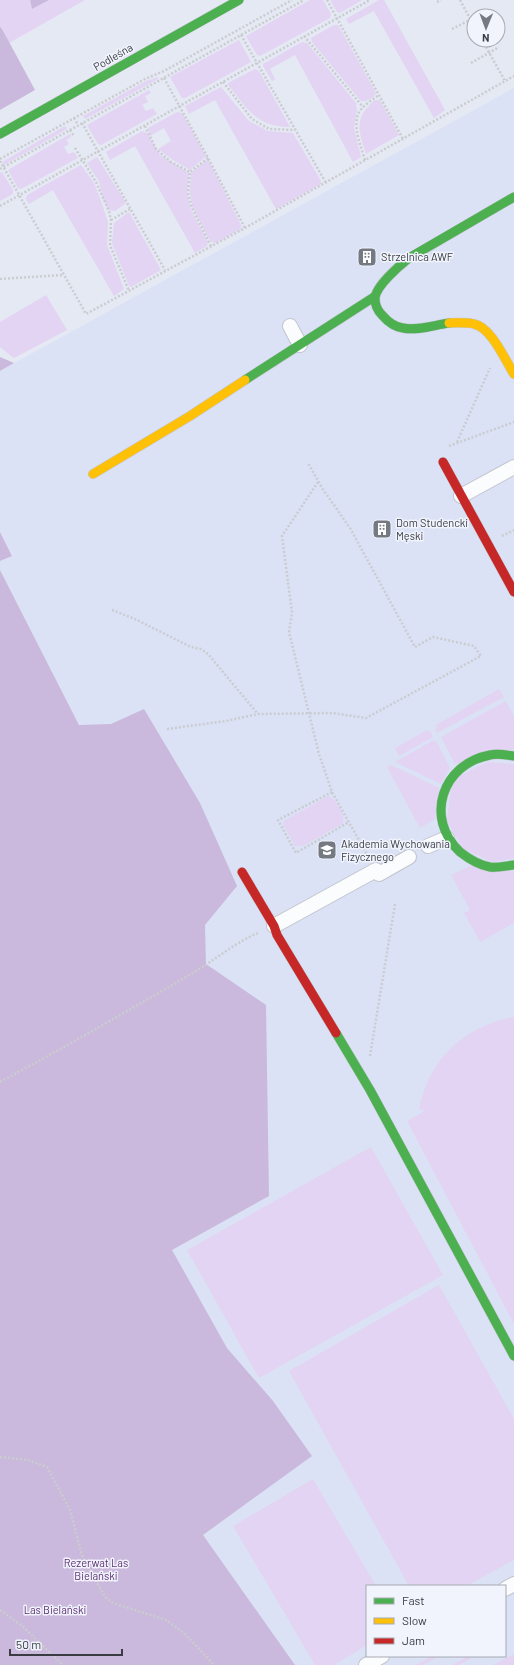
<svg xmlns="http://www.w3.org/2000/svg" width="514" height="1665" viewBox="0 0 514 1665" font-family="Barlow,sans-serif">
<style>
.built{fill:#dbe2f6;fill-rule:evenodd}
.green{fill:#e2d4f2}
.forest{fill:#cab9dc}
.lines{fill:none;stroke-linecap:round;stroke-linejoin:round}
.street-casing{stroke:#c2c5ce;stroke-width:16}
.fast-casing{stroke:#c2c5ce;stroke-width:10}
.slow-casing{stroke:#c2c5ce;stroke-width:10}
.jam-casing{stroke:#c2c5ce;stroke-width:10}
.path{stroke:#cacccf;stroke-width:2.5;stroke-dasharray:2 2;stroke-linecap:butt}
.street{stroke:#fbfcfd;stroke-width:14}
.fast{stroke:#4caf50;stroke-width:9}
.slow{stroke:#ffc107;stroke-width:9}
.jam{stroke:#c62828;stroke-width:9}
.labels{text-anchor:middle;stroke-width:3;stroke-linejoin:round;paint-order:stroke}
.street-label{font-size:11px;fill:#393c43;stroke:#f1f4fc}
.poi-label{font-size:11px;fill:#393c43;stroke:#f1f4fc;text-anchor:start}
.park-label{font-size:11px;fill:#5d3073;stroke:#f1f4fc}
</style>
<rect width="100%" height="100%" fill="#e5e9f4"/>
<path class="built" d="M514,88V1665H226L177,1617L79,725L0,570V561L12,555L0,532V371ZM367,1586H505V1656H367Z"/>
<g class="green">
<path d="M0,0H30L32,9L49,0H85L9,43L2,27L0,28Z"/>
<path d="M310,0H323L331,14L330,18L260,56L257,55L246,36Z"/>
<path d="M330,0H362L340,13L337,12Z"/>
<path d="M379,0H384L445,110L434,118L374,11L349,24L346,19Z"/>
<path d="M334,25H338L376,93C374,98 366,102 361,101L312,42L311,38Z"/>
<path d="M239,40L251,62L185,98H182L170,77Z"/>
<path d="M302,42L307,43L356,103L357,110L354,128L361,157L353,162L295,55L270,69L275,79L272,81L263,66V64Z"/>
<path d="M255,69L259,71L290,127C255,126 248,109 228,85V83Z"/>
<path d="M158,77V79L85,119L83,116L146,81Z"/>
<path d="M221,87L249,121L268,131L293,133L321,181V184L276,209L215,100L189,114L185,106Z"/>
<path d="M149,90L151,93L145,96L148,102L142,105L146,111L153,108L157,114L101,145L98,144L87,125Z"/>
<path d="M375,100H380L399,135L366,154C358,129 354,118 375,100Z"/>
<path d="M177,112L182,113L206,156L190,170L173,160L158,149L171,141L164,128L150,136L148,128Z"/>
<path d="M65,126L67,129L4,165L2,162Z"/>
<path d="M142,131L147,133L160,155L189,173L187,193L191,210L208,242L207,246L195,253L135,146L110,160L106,152Z"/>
<path d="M70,134L71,137L66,140L69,144L64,147L68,154L74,152L78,158L21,189L18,188L8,170Z"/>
<path d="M97,157L126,203L115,211L109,210L103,199L99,181L87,163Z"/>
<path d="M208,159L241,225V229L215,243L210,241L193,208L190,193L191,173Z"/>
<path d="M81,165L94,183L100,198L108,222L107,245L124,289L114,296L53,190L29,204L26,199L27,195Z"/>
<path d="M2,172L13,190V194L0,201V173Z"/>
<path d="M129,212L161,270L131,287L129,286L112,243L114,223Z"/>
<path d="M46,295L67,330L14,358L0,347V322Z"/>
<path d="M499,689L504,697L437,733L435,729L437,728L436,725Z"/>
<path d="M506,701L514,716V749L455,764L441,737Z"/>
<path d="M427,730L428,732L430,731L433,737L399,756L395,748Z"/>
<path d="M432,741H436L450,768L441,784L395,762Z"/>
<path d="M487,762L514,764V858L493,862L463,849L447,821L451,789L460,776Z"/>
<path d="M391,765L439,788L435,819L420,828L387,767Z"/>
<path d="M328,796C336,799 347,816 342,824L303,846H295L283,824L284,821Z"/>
<path d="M470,866L514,871V923L480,942L464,913L470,910L451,875Z"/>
<path d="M514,1017V1324L407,1121L425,1111L419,1109C429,1059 464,1026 514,1017Z"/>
<path d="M371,1147L443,1275L259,1378L187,1250Z"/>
<path d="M439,1285L514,1419V1560L466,1586H409L289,1371Z"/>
<path d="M313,1479L376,1586H367V1645L334,1665H315L233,1526Z"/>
<path d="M514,1654V1665H493Z"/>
<path d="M432,1656H439L424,1665H416Z"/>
<path d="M468,1656H476L459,1665H452Z"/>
</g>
<g class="forest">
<path d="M30,0H49L32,9Z"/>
<path d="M1,27L35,90L0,110V28Z"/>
<path d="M0,357L14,363L0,371Z"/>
<path d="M0,532L12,556L0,561Z"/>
<path d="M0,570L79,725L111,724L144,709L200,803L237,886L205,925L206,964L266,1005L269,1196L172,1250L227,1348L273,1401L312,1456L203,1535L295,1665H0Z"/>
</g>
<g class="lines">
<defs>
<g id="street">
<path d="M290,326L300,345"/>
<path d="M461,496L514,467"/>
<path d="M428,846L447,838"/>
<path d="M274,926L376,870L379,874L409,857"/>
<path d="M505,1589L514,1584"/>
<path d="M366,1665L382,1656"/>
</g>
<g id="fast">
<path d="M0,134L239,0"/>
<path d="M449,323C434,325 418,331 403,328C394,327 388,322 382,315C378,311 375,304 375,298C376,286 399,266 409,258L514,197"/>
<path d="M245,380L374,297"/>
<path d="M514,756C506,755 497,753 490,755C442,764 424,818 460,852C469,859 478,865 490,867C498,868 506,866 514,865"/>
<path d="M336,1033L370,1090L514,1356"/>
</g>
<g id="slow">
<path d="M449,323C458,323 466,322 474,324C491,327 505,360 514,374"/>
<path d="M93,474L190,416L245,380"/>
</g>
<g id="jam">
<path d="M443,462L514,592"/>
<path d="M242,872L274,926L277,935L336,1033"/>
</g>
</defs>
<use href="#street" class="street-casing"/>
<use href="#fast" class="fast-casing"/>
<use href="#slow" class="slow-casing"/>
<use href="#jam" class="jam-casing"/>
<g class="path">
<path d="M327,0L403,139"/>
<path d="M460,0L474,26"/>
<path d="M437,2L441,0"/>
<path d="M477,16L481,14"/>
<path d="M452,29L474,18"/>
<path d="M241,35L326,183"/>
<path d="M304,36L363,107"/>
<path d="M482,40L505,81"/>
<path d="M471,63L499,47"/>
<path d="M164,78L208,158L245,228"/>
<path d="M223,82L252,119L269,129L295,130"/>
<path d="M74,118L78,125"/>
<path d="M82,123L165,270"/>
<path d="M145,126L156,149L171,162L190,172"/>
<path d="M70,130L74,136"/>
<path d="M75,148L96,182L109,211L111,220L110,245L129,291"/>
<path d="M208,158L190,172L188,193L192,208L211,246"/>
<path d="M0,159L145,79L164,71L292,0"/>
<path d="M365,160C361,146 353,129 358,114C362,106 372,100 379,95"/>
<path d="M0,161L86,314L245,228L514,76"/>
<path d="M0,169L304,0"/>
<path d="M0,206L370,0"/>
<path d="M111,220L130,209"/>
<path d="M0,279L63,275"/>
<path d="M457,442L490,368"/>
<path d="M449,446L514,422"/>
<path d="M318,482L282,536L292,613L289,632L319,754L332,792L369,858"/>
<path d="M502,536L514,530"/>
<path d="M112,610L135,619L191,647L201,649L208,654L258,714"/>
<path d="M167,729L226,721L258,714L332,713L366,718L481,656L474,646L433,637L415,647L350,528L322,488L308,463"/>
<path d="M332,792L278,820L296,853L349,822"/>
<path d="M370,1056L395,904"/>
<path d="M0,1082C65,1047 128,1011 191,974C214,961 234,943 258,933"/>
<path d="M0,1457L28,1460L47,1467L70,1510L82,1555L105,1597L113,1603L166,1620L184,1633L214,1665"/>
<path d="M0,1610L21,1625L63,1665"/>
</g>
<use href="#street" class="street"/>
<use href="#fast" class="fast"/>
<use href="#slow" class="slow"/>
<use href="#jam" class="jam"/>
</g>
<defs>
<symbol id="building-square" viewBox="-11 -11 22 22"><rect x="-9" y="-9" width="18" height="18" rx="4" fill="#757981" stroke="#f1f4fc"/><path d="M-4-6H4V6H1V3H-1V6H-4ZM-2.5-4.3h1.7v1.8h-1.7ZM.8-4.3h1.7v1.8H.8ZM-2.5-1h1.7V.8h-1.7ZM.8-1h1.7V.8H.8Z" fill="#fff"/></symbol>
<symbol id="university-square" viewBox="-11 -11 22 22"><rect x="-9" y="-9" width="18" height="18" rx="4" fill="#757981" stroke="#f1f4fc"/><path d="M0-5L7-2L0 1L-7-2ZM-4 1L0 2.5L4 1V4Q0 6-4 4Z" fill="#fff"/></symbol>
</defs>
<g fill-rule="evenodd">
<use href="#building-square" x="356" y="246" width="22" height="22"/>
<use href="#building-square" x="371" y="518" width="22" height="22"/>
<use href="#university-square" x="316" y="839" width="22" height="22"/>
</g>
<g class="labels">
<g class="street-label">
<text transform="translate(113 57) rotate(-30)" y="4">Podleśna</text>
</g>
<g class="poi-label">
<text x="381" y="261">Strzelnica AWF</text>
<text x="396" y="527">Dom Studencki<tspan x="396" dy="13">Męski</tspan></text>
<text x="341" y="848">Akademia Wychowania<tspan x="341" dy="13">Fizycznego</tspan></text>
</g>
<g class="park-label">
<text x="96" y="1567">Rezerwat Las<tspan x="96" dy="13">Bielański</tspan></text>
<text x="55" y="1614">Las Bielański</text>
</g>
</g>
<rect x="366" y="1585" width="140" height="72" fill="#f1f4fc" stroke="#a7aab2"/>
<rect x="374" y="1598" width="20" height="6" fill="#4caf50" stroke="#a7aab2"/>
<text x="402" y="1605" font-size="12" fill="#393c43">Fast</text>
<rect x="374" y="1618" width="20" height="6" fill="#ffc107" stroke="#a7aab2"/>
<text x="402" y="1625" font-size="12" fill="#393c43">Slow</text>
<rect x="374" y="1638" width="20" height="6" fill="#c62828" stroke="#a7aab2"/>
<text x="402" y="1645" font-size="12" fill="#393c43">Jam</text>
<g transform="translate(486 28) rotate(181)"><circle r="19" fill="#f1f4fc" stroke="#a7aab2"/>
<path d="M0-3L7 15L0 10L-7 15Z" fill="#757981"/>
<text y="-6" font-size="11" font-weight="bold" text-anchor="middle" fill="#393c43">N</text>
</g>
<path d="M10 1649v6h112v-6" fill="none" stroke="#393c43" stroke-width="2"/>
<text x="16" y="1649" font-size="12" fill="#393c43" stroke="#f1f4fc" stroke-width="3" paint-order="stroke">50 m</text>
</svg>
